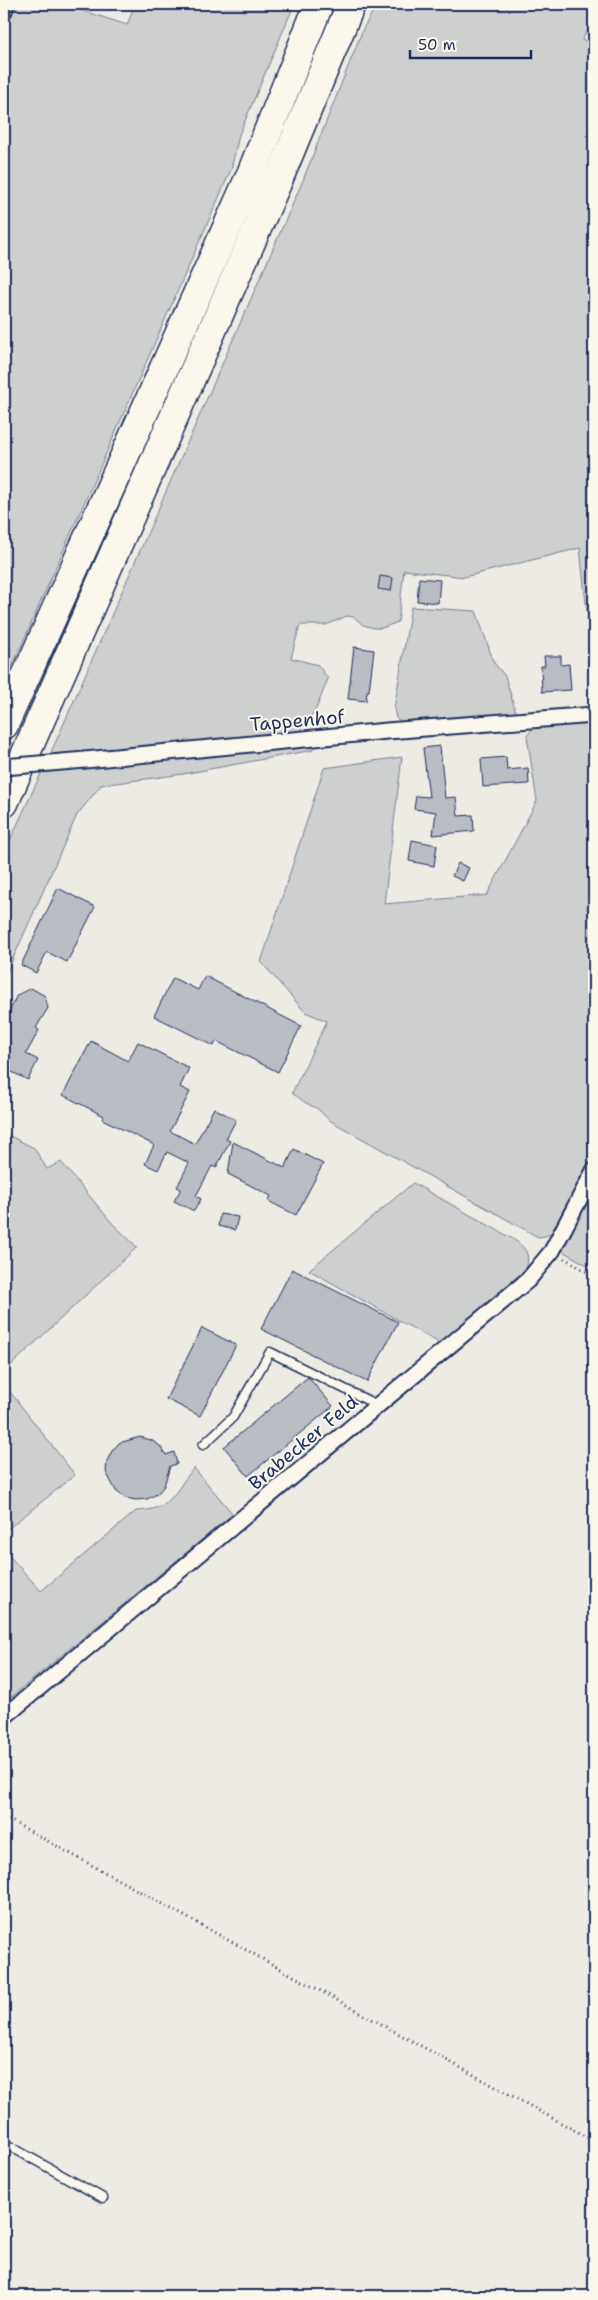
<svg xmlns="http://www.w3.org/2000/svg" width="598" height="2300" viewBox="0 0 598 2300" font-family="'Shantell Sans',sans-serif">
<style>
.green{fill:#cecfcf;stroke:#747f96}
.building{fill:#b9bcc3;stroke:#1b2f5e}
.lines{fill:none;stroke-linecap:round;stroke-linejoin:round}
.lane-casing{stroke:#1b2f5e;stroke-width:11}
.street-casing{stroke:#1b2f5e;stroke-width:19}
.highway-casing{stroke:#1b2f5e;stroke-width:31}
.path{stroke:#1b2f5e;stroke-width:3;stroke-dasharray:1 4;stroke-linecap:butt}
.lane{stroke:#fbf7ec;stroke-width:8}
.street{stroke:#fbf7ec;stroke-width:15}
.highway{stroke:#fbf7ec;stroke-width:28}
.street-bridge-casing{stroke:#1b2f5e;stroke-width:19;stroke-linecap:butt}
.street-bridge{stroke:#fbf7ec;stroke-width:15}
.labels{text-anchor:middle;stroke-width:4;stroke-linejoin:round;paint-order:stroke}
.street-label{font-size:19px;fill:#1b2f5e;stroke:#fbf7ec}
</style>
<rect width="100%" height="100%" fill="#eeebe4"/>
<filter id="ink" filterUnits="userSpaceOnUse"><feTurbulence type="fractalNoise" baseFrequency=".02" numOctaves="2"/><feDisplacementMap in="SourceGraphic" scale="10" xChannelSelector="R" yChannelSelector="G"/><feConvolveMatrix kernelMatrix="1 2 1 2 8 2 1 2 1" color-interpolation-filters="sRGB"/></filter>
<g filter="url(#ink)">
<g class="green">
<path d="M12,4H62L127,25L135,4H300V6L294,5L239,135L231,170L4,685V31Z"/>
<path d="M377,4H592L594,18L582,40L594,43V709H591L589,632L580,548L464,577L404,570L398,622L382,628H374L363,625L354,617L347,616L326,625H300L291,658L318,665L328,679L316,709L301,728L313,750L183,774L101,785L77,815L4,979V853L57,739L301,185L363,29Z"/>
<path d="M411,607L476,611L494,663L505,676L517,716L405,724L396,718L394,709Z"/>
<path d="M594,720V1159L557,1229L546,1236L538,1237L329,1120L318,1109L306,1103L292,1093L327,1021L305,1012L261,962L324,768L402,757L384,904L487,895L537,801L527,736L535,725Z"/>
<path d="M4,1133L34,1148L47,1169L61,1162L112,1223L137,1247L4,1372Z"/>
<path d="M413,1183L513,1239C525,1247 531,1254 526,1269L439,1343L309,1270Z"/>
<path d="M594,1190V1269L564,1252L563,1249Z"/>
<path d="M4,1384L75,1475L4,1532Z"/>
<path d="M194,1468L233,1514L4,1703V1550L41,1591L136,1511C173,1510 173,1492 194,1468Z"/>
</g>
<g class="building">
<path d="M380,576L393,578L391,591L378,589Z"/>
<path d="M419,578L440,580L438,603L417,601Z"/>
<path d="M354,647L374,650L369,691H367L366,701L348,699Z"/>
<path d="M544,656H561V665L569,664L571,690L542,692L541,666H545Z"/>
<path d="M440,746L445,798L456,797L458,816L473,815L474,831L433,835L436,812L414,809L416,796L429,797L423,748Z"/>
<path d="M506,757L507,770L528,768L529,784L483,787L481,759Z"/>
<path d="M412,840L437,845L434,866L409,861Z"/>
<path d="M458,863L469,868L463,881L452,876Z"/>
<path d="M58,888L95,907L67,962L47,952L36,973L21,965Z"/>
<path d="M205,976L301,1026L278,1072L216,1041L214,1046L154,1016L173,978L198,990Z"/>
<path d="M31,988L45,996L48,1008L36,1028L39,1030L26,1054L38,1060L28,1080L4,1068V1011L8,1014L17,995Z"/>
<path d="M91,1041L128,1061L138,1042L189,1068L180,1087L190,1092L170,1131L195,1144L214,1108L236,1120L226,1139L230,1141L216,1168L212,1166L196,1196L201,1199L194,1211L174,1201L181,1189L177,1187L189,1163L167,1152L158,1170L145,1164L154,1145L102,1119L104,1116L63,1095Z"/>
<path d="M233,1142L285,1168L294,1149L323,1164L296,1215L268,1201L271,1196L228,1174Z"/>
<path d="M220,1214L238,1217L235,1230L218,1226Z"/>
<path d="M292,1269L398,1322L367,1382L261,1329Z"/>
<path d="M202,1328L236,1345L200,1416L166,1399Z"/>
<path d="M308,1377L333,1406L248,1476L224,1447Z"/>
<path d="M140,1437L151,1440L160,1446L166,1455L174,1452L177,1464L170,1466L164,1486L157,1494L147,1499L136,1500L125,1498L116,1491L106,1472L107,1461L112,1451L119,1443Z"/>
</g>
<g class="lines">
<defs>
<g id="lane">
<path d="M203,1445L233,1417L270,1352L379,1406"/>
<path d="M4,2143L103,2198"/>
</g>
<g id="street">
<path d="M4,11L6,4"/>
<path d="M85,760L387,731L594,715"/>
<path d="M4,1717L528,1280L552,1251L594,1171"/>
</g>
<g id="highway">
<path d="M4,725L251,174L319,4"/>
<path d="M4,803L277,183L351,4"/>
</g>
</defs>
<use href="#lane" class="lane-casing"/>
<use href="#street" class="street-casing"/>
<use href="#highway" class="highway-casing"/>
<g class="path">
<path d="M564,1258L594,1276"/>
<path d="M4,1817L594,2141"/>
</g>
<use href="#lane" class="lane"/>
<use href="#street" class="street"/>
<use href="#highway" class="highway"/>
<defs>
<path id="street-bridge" d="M4,767L85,760"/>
</defs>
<use href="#street-bridge" class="street-bridge-casing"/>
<use href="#street-bridge" class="street-bridge"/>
</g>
</g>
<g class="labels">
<g class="street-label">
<text transform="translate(297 720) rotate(-5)" y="7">Tappenhof</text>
<text transform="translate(303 1442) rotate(-40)" y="7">Brabecker Feld</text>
</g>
</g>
<rect width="598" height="2300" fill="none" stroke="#fbf7ec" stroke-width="20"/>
<rect x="10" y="10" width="578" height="2280" fill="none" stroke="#1b2f5e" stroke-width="2" filter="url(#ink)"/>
<path d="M410 50v8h121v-8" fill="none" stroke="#1b2f5e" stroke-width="2.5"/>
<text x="418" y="50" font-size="15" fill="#1b2f5e" stroke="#fbf7ec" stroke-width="4" paint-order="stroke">50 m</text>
</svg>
